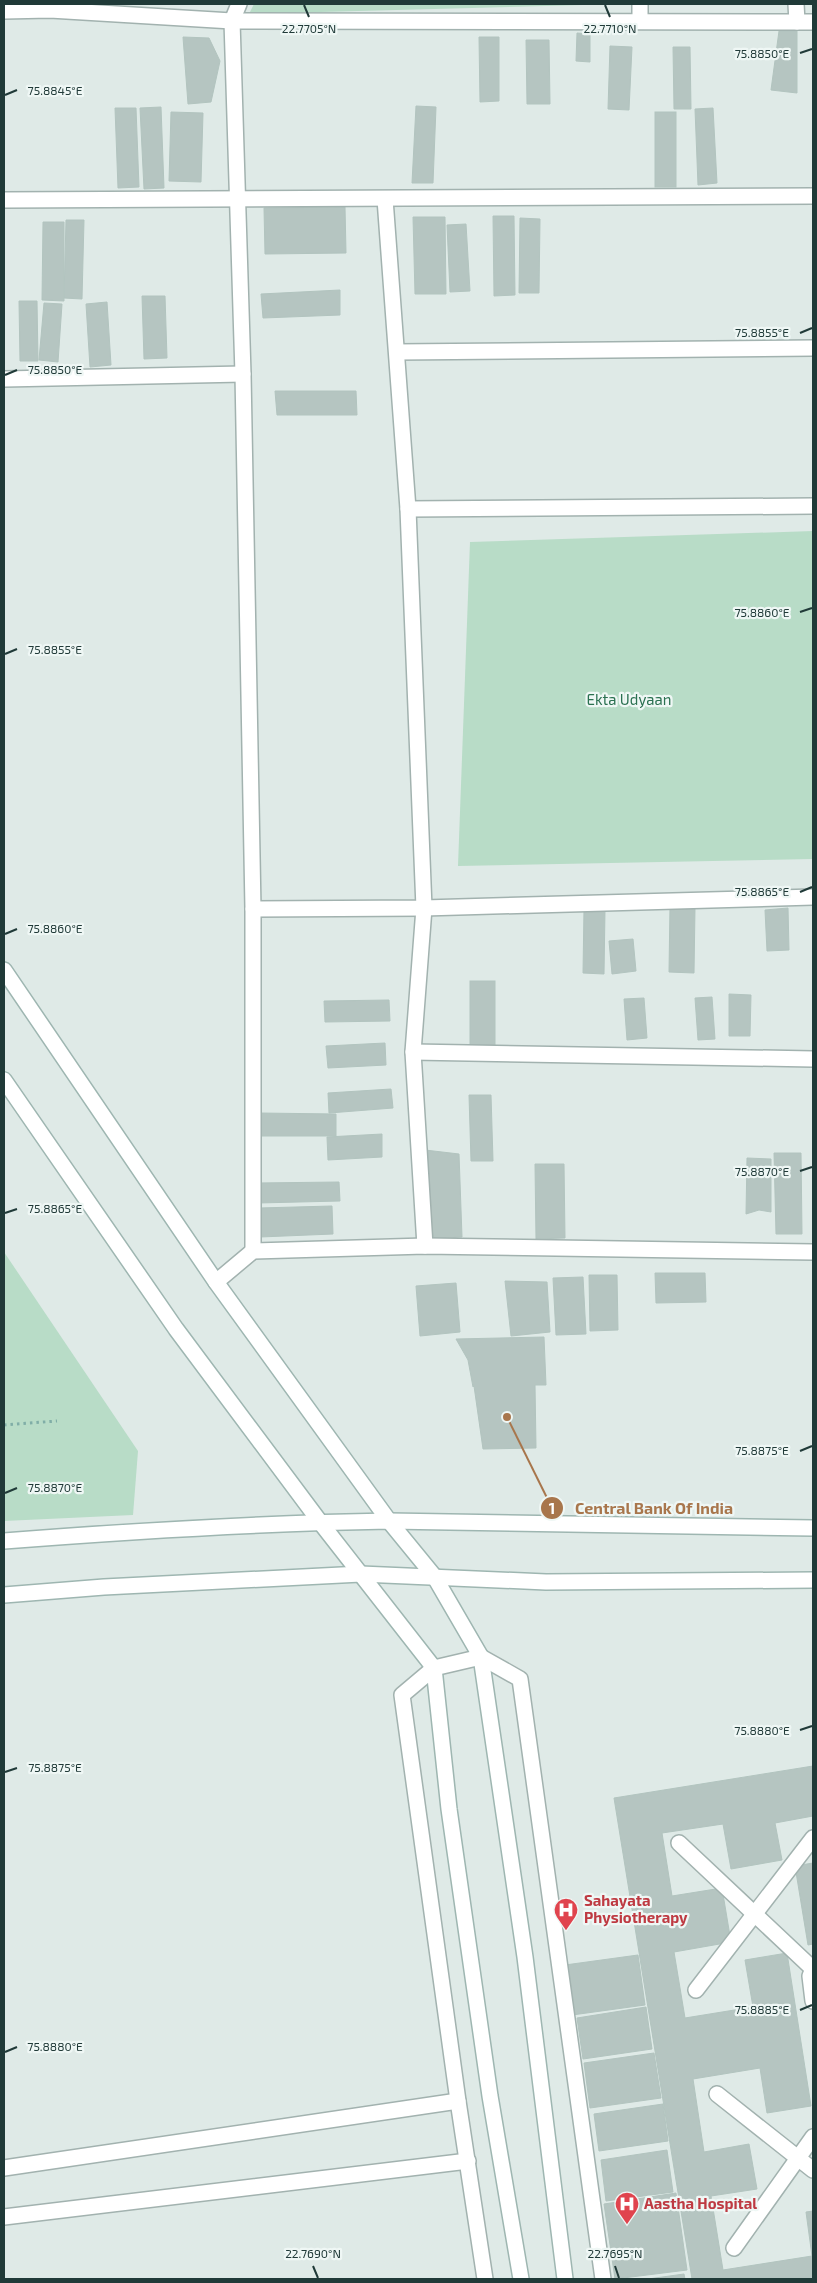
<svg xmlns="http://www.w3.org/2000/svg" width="817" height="2283" viewBox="0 0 817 2283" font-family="'Exo 2',sans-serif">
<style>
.green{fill:#b8dcc7}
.building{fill:#b5c5c1;stroke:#b2c4bf}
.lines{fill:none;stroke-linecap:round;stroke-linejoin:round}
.minor-casing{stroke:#a2b2af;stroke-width:18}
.secondary-casing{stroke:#9eb6b1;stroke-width:18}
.path{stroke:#80aea7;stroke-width:3;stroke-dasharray:2.5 4;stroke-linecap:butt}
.minor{stroke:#fff;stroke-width:15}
.secondary{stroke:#fff;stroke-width:15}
.ticks{fill:none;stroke:#203a38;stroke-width:2}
.labels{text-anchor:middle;stroke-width:4.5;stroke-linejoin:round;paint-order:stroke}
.park-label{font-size:15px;fill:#2b7151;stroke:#eff7f5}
.health-label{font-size:15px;font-weight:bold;fill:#be3a42;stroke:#eff7f5;text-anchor:start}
.ticks-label{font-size:12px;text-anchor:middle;fill:#203a38;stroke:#eff7f5;stroke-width:4.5;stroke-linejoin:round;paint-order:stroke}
.leader{fill:none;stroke:#a8764c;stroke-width:2}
.callout-dot{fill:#a8764c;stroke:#eff7f5;stroke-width:2}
.mark-label{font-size:15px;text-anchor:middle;font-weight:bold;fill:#fff}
.callout-label{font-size:16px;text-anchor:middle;font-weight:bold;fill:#a8764c;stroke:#eff7f5;stroke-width:4.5;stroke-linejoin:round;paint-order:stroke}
</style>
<rect width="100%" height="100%" fill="#dfeae7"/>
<g class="green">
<path d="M254,4H620L249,14Z"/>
<path d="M813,531V859L458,866L470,542Z"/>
<path d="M4,1252L138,1451L133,1515L4,1521Z"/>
</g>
<g class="building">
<path d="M779,31H797V93L771,90Z"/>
<path d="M577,33L590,34V62L576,61Z"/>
<path d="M183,37L209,38L220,61L211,102L188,104Z"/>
<path d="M479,37H499V101L480,102Z"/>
<path d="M526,40H549L550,104H527Z"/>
<path d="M610,46L632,47L629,110L608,109Z"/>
<path d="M673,47H690L691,109H674Z"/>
<path d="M416,106L436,107L433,183H412Z"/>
<path d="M161,107L164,188L144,189L140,108Z"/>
<path d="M115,108H136L139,187L118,188Z"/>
<path d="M713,108L717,183L698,185L695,109Z"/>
<path d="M171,112L203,113L201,182L169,181Z"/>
<rect x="655" y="112" width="21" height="75"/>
<path d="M345,207L346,253L265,254L264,208Z"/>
<path d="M493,216H514L515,295L494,296Z"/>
<path d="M413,217H445L446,294H415Z"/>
<path d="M520,218L540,219L539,293H519Z"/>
<path d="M66,220H84L82,299L64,298Z"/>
<path d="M43,222H64V301L42,300Z"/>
<path d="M466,224L470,291L450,292L447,225Z"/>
<path d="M340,290V315L263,318L261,294Z"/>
<path d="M142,296H165L167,358L144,359Z"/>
<path d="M19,301H37L38,361H20Z"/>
<path d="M107,302L111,365L90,367L86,304Z"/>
<path d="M44,303L62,304L58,362L39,360Z"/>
<path d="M275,391H356L357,415H277Z"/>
<path d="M670,906L695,907L694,973L669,972Z"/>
<path d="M788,908L789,950L767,951L765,910Z"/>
<path d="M584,909H605L604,974L583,973Z"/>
<path d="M633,939L636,971L612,974L609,941Z"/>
<rect x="470" y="981" width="25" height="65"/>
<path d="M729,994L751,995L750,1036H729Z"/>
<path d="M712,997L715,1039L698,1040L695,998Z"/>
<path d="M644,998L647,1038L627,1040L624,999Z"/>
<path d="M389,1000L390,1021L325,1022L324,1001Z"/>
<path d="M385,1043L386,1065L328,1068L326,1046Z"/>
<path d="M391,1089L393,1108L329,1113L328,1093Z"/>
<path d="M469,1095H491L493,1161H471Z"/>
<path d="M259,1113L336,1114V1136H259Z"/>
<path d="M382,1134V1157L328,1160L327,1137Z"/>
<path d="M425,1150L459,1154L462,1237L429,1239Z"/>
<path d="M774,1153H801L802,1234H776Z"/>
<path d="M747,1158L771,1159V1212L759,1210L746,1214Z"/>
<path d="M535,1164H564L565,1238L536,1239Z"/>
<path d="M339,1182L340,1201L258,1203L257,1183Z"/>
<path d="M332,1206L333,1234L260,1237L259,1208Z"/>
<path d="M655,1273H705L706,1302L656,1303Z"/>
<path d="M589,1275H617L618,1330L590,1331Z"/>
<path d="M583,1277L586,1334L556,1335L553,1278Z"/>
<path d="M505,1281L547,1282L550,1332L511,1336Z"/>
<path d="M456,1283L460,1332L420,1336L416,1286Z"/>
<path d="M544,1337L546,1385H535L536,1448L483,1449L474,1386L473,1387L468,1360L456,1339Z"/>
<path d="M813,1766V1816L775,1823L782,1860L731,1869L723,1824L662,1833L672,1896L722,1888L731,1942L674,1952L685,2018L753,2007L745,1960L787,1953L811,2106L767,2113L760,2068L693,2079L704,2152L749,2144L757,2189L711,2196L723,2270L812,2256L806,2212L813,2211V2279H692L614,1798Z"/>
<path d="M813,1863V1944L808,1945L795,1866Z"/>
<path d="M638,1955L645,2005L572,2015L565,1965Z"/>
<path d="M646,2007L652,2049L583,2059L577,2018Z"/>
<path d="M654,2053L661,2098L590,2108L584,2063Z"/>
<path d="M663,2104L668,2141L599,2151L594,2114Z"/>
<path d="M667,2150L673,2192L606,2201L601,2160Z"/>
<path d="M676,2193L687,2270L615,2279L604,2204Z"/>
<path d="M684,2274L685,2279H648Z"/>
</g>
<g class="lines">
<defs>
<g id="minor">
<path d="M239,4L232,21L243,374L253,909V1251"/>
<path d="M640,4V20"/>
<path d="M796,4L797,22"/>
<path d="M4,11L50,10L232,21L813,22"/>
<path d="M385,199L408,509L424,908L413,1052L425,1246"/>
<path d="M4,200L813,196"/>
<path d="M397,352L813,348"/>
<path d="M4,379L243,374"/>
<path d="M408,509L813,506"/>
<path d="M253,909L424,908L813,897"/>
<path d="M413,1052L813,1059"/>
<path d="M216,1282L253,1251L425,1246L813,1252"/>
<path d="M679,1843L813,1969"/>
<path d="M813,1969L810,1976L813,2001"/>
<path d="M696,1990L813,1838"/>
<path d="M717,2094L813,2170"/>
<path d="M4,2168L458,2101"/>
<path d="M4,2217L468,2161"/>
<path d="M734,2248L813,2137"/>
<path d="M485,2279L458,2101L402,1695L434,1668L481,1657L520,1679L603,2279"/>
</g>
<g id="secondary">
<path d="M4,970L216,1282L389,1521L434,1576L481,1657L525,1957L565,2279"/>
<path d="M4,1080L176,1329L320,1522L434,1668L449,1809L490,2096L521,2279"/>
<path d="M4,1541C132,1531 261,1523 389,1521L813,1528"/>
<path d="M4,1595L104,1587L361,1574L546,1582L813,1580"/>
</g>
</defs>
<use href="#minor" class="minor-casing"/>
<use href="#secondary" class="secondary-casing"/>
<path class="path" d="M4,1425L57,1421"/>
<use href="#minor" class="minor"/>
<use href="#secondary" class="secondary"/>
</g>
<path class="ticks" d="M304,5L309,17M605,5L610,17M800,53L812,49M5,95L17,90M800,333L812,328M5,375L17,370M800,612L812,608M5,654L17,649M800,892L812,887M5,934L17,929M800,1171L812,1167M5,1213L17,1209M800,1451L812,1446M5,1493L17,1488M800,1730L812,1726M5,1772L17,1768M800,2010L812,2005M5,2052L17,2047M313,2266L318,2278M615,2266L619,2278"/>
<defs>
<symbol id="hospital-pin" viewBox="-11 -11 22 30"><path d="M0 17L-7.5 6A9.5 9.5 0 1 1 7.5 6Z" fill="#e0444e" stroke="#eff7f5"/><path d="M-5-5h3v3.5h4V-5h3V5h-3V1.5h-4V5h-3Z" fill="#fff"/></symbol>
</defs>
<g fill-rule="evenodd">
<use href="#hospital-pin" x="552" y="1896" width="28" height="38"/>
<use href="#hospital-pin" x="613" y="2190" width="28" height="38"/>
</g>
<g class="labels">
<g class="park-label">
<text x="629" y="705">Ekta Udyaan</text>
</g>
<g class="health-label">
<text x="584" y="1906">Sahayata<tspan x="584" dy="17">Physiotherapy</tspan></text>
<text x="644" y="2209">Aastha Hospital</text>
</g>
</g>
<g class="ticks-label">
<text x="309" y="33">22.7705°N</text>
<text x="610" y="33">22.7710°N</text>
<text x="762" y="58">75.8850°E</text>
<text x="55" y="95">75.8845°E</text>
<text x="762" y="337">75.8855°E</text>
<text x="55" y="374">75.8850°E</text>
<text x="762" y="617">75.8860°E</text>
<text x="55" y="654">75.8855°E</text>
<text x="762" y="896">75.8865°E</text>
<text x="55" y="933">75.8860°E</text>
<text x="762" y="1176">75.8870°E</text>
<text x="55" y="1213">75.8865°E</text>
<text x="762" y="1455">75.8875°E</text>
<text x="55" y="1492">75.8870°E</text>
<text x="762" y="1735">75.8880°E</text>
<text x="55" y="1772">75.8875°E</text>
<text x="762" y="2014">75.8885°E</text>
<text x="55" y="2051">75.8880°E</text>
<text x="313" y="2258">22.7690°N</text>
<text x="615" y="2258">22.7695°N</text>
</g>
<path class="leader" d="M507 1417L552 1508"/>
<g class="callout-dot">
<circle cx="507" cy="1417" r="5"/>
<circle cx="552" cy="1508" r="12"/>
</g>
<g class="mark-label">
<text x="552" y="1514">1</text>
</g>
<g class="callout-label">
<text x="654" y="1514">Central Bank Of India</text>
</g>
<rect width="817" height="2283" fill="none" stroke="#203a38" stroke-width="10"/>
</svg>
